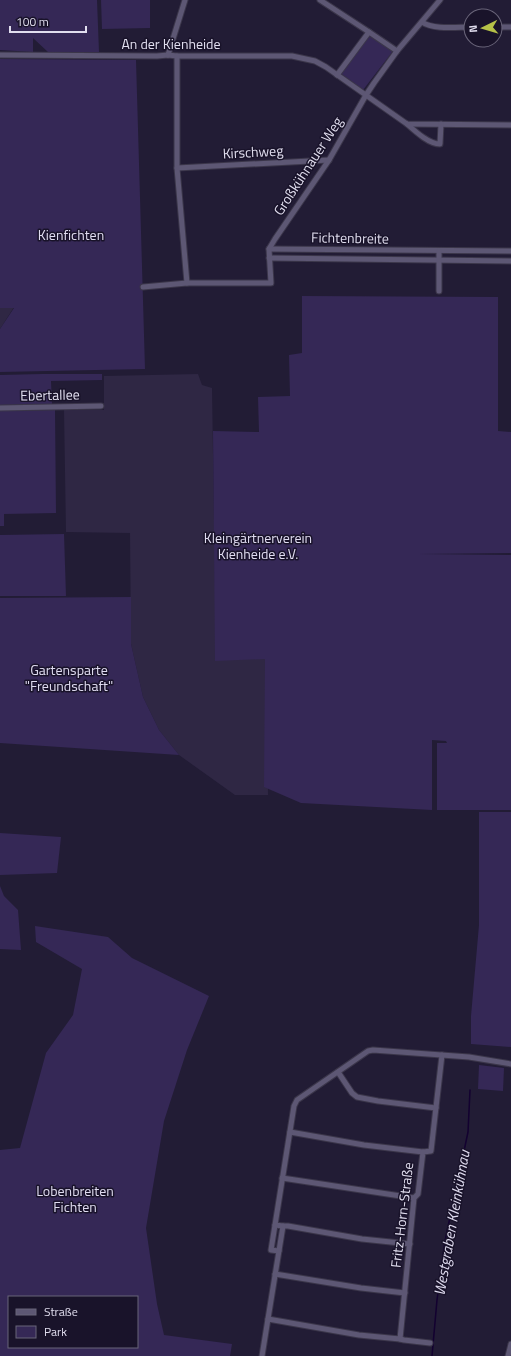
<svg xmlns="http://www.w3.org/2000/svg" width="511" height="1356" viewBox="0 0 511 1356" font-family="'Titillium Web',sans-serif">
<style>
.built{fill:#2f2744}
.green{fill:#352856;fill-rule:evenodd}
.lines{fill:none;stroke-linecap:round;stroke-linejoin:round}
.stream{stroke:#130130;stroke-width:1.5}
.street-casing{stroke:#3b364a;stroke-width:7}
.street{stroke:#5d5774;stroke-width:5}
.labels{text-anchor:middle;stroke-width:3;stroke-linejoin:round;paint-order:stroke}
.street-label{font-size:14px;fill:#e1deef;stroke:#19132a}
.park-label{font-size:14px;fill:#e0dcf1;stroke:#19132a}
.water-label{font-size:15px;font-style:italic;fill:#e0dcf0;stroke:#19132a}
</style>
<rect width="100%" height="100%" fill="#221c35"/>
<g class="built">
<path d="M14,307L0,329V308Z"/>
<path d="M198,374L202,385L212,388L216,653L267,652L268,795H235L179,755L159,730L143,697L131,644L130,533L66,532L64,410H104V376Z"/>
</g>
<g class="green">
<path d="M0,0H97L99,52H48L33,38V52L0,50Z"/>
<path d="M101,0H150V28L102,29Z"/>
<path d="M368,35L393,51L363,90L340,73Z"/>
<path d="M0,59L136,60L145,369L0,372V329L14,308H0Z"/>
<path d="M302,296L498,297V431L511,432V553L420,554L511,555V810H437V743H447L446,741L432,740V810L301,803L264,787L265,659L215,661L213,431L259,432L258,397L290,396L289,355L302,353Z"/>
<path d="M42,374H102V380L51,381L52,404L0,405V375Z"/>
<path d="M55,410L56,513L4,514V526H0V411Z"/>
<path d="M64,534L66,596H0V535Z"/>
<path d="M131,597V644L143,697L159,730L179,755L0,743V598Z"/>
<path d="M479,812H511V1047L471,1044V1016L479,925Z"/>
<path d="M0,833L61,837L57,873L0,875Z"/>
<path d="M0,886L4,896L18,910L21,950L0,949Z"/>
<path d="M35,926L108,937L132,958L209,996L187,1050L164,1121L146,1228L157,1304L164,1335L232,1344L230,1356H0V1150L20,1148L46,1053L73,1015L82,969L36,942ZM9,1297H137V1347H9Z"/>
<path d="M479,1065L504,1068L503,1091L478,1089Z"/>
</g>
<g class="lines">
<path class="stream" d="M432,1356L437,1300L445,1241L468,1132L470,1090"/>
<defs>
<g id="street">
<path d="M320,0L369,32"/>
<path d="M422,22C433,30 457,27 471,27"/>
<path d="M495,27H511"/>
<path d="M0,55L157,56L168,55L177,56H292L315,61L326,67L407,124L511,125"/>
<path d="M168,55L185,0"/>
<path d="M177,56V168L187,283"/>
<path d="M337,75L369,32L397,51"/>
<path d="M407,124C416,132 429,144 440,144L441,124"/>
<path d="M177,168L329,160"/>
<path d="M269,249L511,251"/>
<path d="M269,258L511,261"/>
<path d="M143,287L187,283H271L269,249L275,239L329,160L366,95L374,83L397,51L440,0"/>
<path d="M439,291V251"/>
<path d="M0,408L101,406"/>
<path d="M338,1072L352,1093L357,1097L378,1101L436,1108"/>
<path d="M290,1132L364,1145L423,1152"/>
<path d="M282,1178L414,1198"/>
<path d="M275,1225L271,1250L279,1251"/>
<path d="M283,1226H288L362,1239L410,1244"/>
<path d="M275,1274L361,1288L405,1293"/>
<path d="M268,1319L359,1335L400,1339L414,1198L418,1194L423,1152L431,1151L442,1055"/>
<path d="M400,1339L404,1340L430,1343"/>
<path d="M262,1356L283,1226L275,1225L294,1106L297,1100L368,1051L373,1050L469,1057L511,1064"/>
<path d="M508,1356L511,1344"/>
</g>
</defs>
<use href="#street" class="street-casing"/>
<use href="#street" class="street"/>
</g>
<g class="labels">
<g class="street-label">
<text x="171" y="49">An der Kienheide</text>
<text transform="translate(253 152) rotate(-3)" y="5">Kirschweg</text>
<text transform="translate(308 166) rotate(-57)" y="5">Großkühnauer Weg</text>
<text transform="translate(350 238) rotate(1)" y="5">Fichtenbreite</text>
<text transform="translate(50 395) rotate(-1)" y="5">Ebertallee</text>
<text transform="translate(402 1215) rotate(-83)" y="5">Fritz-Horn-Straße</text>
</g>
<g class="park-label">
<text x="71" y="240">Kienfichten</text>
<text x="258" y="543">Kleingärtnerverein<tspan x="258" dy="16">Kienheide e.V.</tspan></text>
<text x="69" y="675">Gartensparte<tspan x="69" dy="16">"Freundschaft"</tspan></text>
<text x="75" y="1196">Lobenbreiten<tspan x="75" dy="16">Fichten</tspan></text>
</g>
<g class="water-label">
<text transform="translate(452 1223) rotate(-80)" y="5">Westgraben Kleinkühnau</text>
</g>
</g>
<rect x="8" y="1296" width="130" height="52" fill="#19132a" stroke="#696479"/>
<rect x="16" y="1309" width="20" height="6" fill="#5d5774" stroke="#696479"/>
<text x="44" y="1316" font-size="12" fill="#e1deef">Straße</text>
<rect x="16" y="1326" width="20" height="12" fill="#352856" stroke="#696479"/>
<text x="44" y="1336" font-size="12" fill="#e1deef">Park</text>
<g transform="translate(483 28) rotate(265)"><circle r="19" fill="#19132a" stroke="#696479"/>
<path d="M0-3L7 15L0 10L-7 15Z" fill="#b6c148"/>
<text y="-6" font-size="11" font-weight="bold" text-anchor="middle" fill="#e1deef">N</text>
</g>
<path d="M10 26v6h76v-6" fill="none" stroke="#e1deef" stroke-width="2"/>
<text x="16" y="26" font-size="12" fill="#e1deef" stroke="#19132a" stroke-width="3" paint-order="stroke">100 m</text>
</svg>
